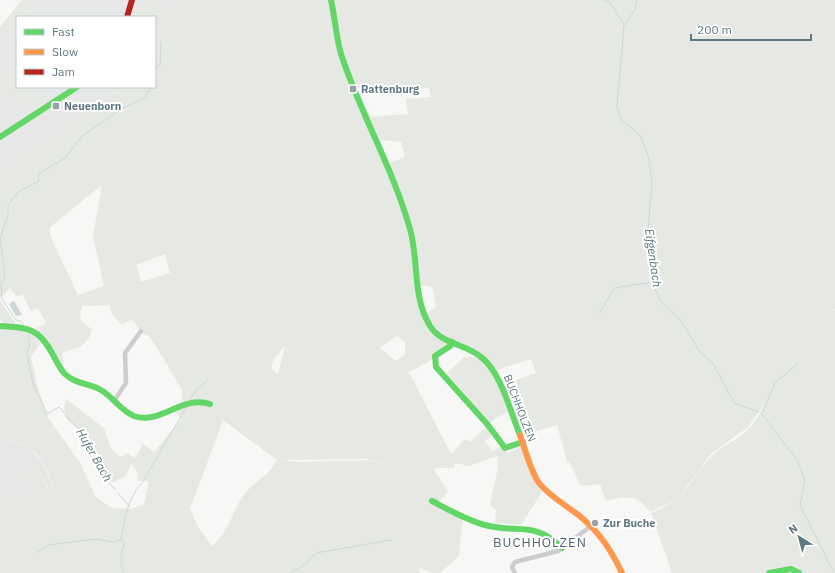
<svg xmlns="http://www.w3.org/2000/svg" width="835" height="573" viewBox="0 0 835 573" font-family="'IBM Plex Sans',sans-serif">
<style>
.built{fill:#e5e8e7}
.green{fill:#e6e9e3;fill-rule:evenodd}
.water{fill:#ccd7d9}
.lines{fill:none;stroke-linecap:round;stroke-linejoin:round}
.stream{stroke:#ccd7d9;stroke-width:1}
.street{stroke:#cbcdce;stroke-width:4.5}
.fast{stroke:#63d668;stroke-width:6}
.slow{stroke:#ff974d;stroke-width:6}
.jam{stroke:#b3261e;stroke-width:6}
.poi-dot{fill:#95a4ab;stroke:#fff;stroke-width:1.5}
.labels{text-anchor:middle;stroke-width:4;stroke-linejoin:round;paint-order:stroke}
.poi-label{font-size:11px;font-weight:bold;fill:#607883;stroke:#fff;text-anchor:start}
.street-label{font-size:11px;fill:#607883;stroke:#fff}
.water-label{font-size:12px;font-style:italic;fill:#5b787d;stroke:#fff}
.quarter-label{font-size:13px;letter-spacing:1px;fill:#53656d;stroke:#fff}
</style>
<rect width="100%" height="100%" fill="#f7f7f6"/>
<g class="built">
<path d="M42,0H139L132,17H25Z"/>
<path d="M147,0H182V14Z"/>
<path d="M17,20V87H119L105,100L18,156L0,174V41Z"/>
<path d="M0,438L27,446L32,450L42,463L54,488L49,490L36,463L22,469L24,497L18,508L0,492Z"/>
</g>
<g class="green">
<path d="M22,0H42L31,12L34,17H17V20L0,41V27Z"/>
<path d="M139,0H147L182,14V0H835V310L813,287L835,311V573H800L795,569L767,573H672L651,513C689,499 687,481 712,456C720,447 732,442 742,435C751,427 759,416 764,406L761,400L763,406L748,427L711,454L679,497L672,502L650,512C636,493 626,496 606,501L600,484L581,486L569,462H567L557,425L523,435L504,384L536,373L531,359L497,370C487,358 477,349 462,344L409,372L451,454L465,439L470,442L487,426L493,434L485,441L493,451L501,446L508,453L522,446L532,476L542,492L521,525L495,523L496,510L490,505L498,467L497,456L469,466L455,463L454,468H433L448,491L438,503L463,516L459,556L440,573H433L419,568L421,573H0V492L18,508L24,497L22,469L36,463L48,490L54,487C49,475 40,453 27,446C19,442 9,441 0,438V325L3,323L0,319V300L15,322L16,328L34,336L41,343L31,357L38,389L49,419L80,463L96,497L112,508L131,509L144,504L148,486V481H137L138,473L131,464L126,476L112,483L98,467L80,431L66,418L64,407L66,399L104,428L112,450L121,457L128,453L135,458L143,444L154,452L181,419L176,412L182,400V390L159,351L149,336L142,333L132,319L122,325L113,315L109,305L82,306C78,318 81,323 92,329C88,347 78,347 62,353L64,369L45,339L36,328L46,324L38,308L31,311L22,294L17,297L10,288L0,298V174L18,156L105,100L119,87H155V17H132ZM357,88H429L431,97L406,99L408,114L371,117ZM380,140L401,142L405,157L389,163ZM102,185L93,236L104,286L78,295L52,240L49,228ZM165,254L170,273L141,282L136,265ZM420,285L432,287L436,307L427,314L422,301ZM397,336L405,342V355L396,361L380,348ZM285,346L278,375L271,368L274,359ZM223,420L277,460C268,476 261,477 249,489C233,505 231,531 212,546L198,527L190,509ZM366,459L387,464L366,460L301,462L280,460Z"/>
<path d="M3,73L17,74V87H31L42,100L43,103L40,106L41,108L36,110L29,109L25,112L23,111L24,109L0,89V75Z"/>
<path d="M464,357H479L494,372L508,412L496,418L490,423L447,373Z"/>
</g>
<path class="water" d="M14,301L22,315L16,316L9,304Z"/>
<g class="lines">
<g class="stream">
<path d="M604,0L610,3L624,24"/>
<path d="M637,0L635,10L624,25L617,107L622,120L640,135L648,155L652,182L648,231L654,286L659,298L664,305L680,319L700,352L714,365L734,403L759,412"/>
<path d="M155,70L160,64L161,42"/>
<path d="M600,312L614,288L654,282"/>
<path d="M24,325L21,321L16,320L2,299L1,283L5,277L0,238L8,215V205L18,192L39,181L38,176L40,173L65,158L82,136L121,109L144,98L152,87"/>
<path d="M28,332L30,343L27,353L33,384L47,414L59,407L72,423L81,430L101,465L105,477L115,490"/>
<path d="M190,400L196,390L207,381"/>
<path d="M761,413L797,460L805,480L800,505L833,571"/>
<path d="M762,413L775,383L798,363"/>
<path d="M118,493L129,506"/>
<path d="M37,552L49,545L96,539L113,542L120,540"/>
<path d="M123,573C120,562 120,554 125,543L121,540C124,521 128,497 142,483L187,406"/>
<path d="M291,573L307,563L316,553L391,540"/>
</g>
<g class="street">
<path d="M114,401L126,383L125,353L141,331"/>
<path d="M515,573L512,567L515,562L558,551L591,526"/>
</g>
<g class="fast">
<path d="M331,0C335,18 336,36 341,54C360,113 393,168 410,229C419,260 412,297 430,326C441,344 466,344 481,357C501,372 510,411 520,435"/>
<path d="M0,137L77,87"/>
<path d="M0,326C27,328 38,327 52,353C56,360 59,368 65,374C75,384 89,383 101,390C113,397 121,411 134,416C161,425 181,395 210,404"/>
<path d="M452,342L450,346L435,356L436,367L488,425L505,448L523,442"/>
<path d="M432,501C449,510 466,520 485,525C518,534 534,520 562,548"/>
<path d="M769,573L791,569L799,573"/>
</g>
<path class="slow" d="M520,435C524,447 532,474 539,483C551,498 568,506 582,518C601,534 612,552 622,573"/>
<path class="jam" d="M127,17L132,0"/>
</g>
<g class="poi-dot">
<rect x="349" y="85" width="8" height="8" rx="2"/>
<rect x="52" y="102" width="8" height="8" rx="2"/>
<circle cx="595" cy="523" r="4"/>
</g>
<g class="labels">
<g class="poi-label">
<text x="361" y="93">Rattenburg</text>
<text x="64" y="110">Neuenborn</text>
<text x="603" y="527">Zur Buche</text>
</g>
<g class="street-label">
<text transform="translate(520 408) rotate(69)" y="4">BUCHHOLZEN</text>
</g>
<g class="water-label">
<text transform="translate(653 258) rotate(82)" y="4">Eifgenbach</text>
<text transform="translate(94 455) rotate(60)" y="4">Hufer Bach</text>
</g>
<g class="quarter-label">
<text x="540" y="547">BUCHHOLZEN</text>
</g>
</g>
<rect x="16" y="16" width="140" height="72" fill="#ffffff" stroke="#bfc9cd"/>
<rect x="24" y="29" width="20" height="6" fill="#63d668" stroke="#bfc9cd"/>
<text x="52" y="36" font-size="12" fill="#607883">Fast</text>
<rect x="24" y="49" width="20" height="6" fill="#ff974d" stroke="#bfc9cd"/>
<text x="52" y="56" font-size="12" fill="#607883">Slow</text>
<rect x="24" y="69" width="20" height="6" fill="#b3261e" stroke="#bfc9cd"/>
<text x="52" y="76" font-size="12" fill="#607883">Jam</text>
<g transform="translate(799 537) rotate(323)" stroke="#ffffff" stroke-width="3" paint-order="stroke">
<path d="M0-3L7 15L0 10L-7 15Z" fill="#607883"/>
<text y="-6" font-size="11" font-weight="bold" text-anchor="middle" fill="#607883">N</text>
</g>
<path d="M691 34v6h120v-6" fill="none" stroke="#607883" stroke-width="2"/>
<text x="697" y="34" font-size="12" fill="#607883" stroke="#ffffff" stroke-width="3" paint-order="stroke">200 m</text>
</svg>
